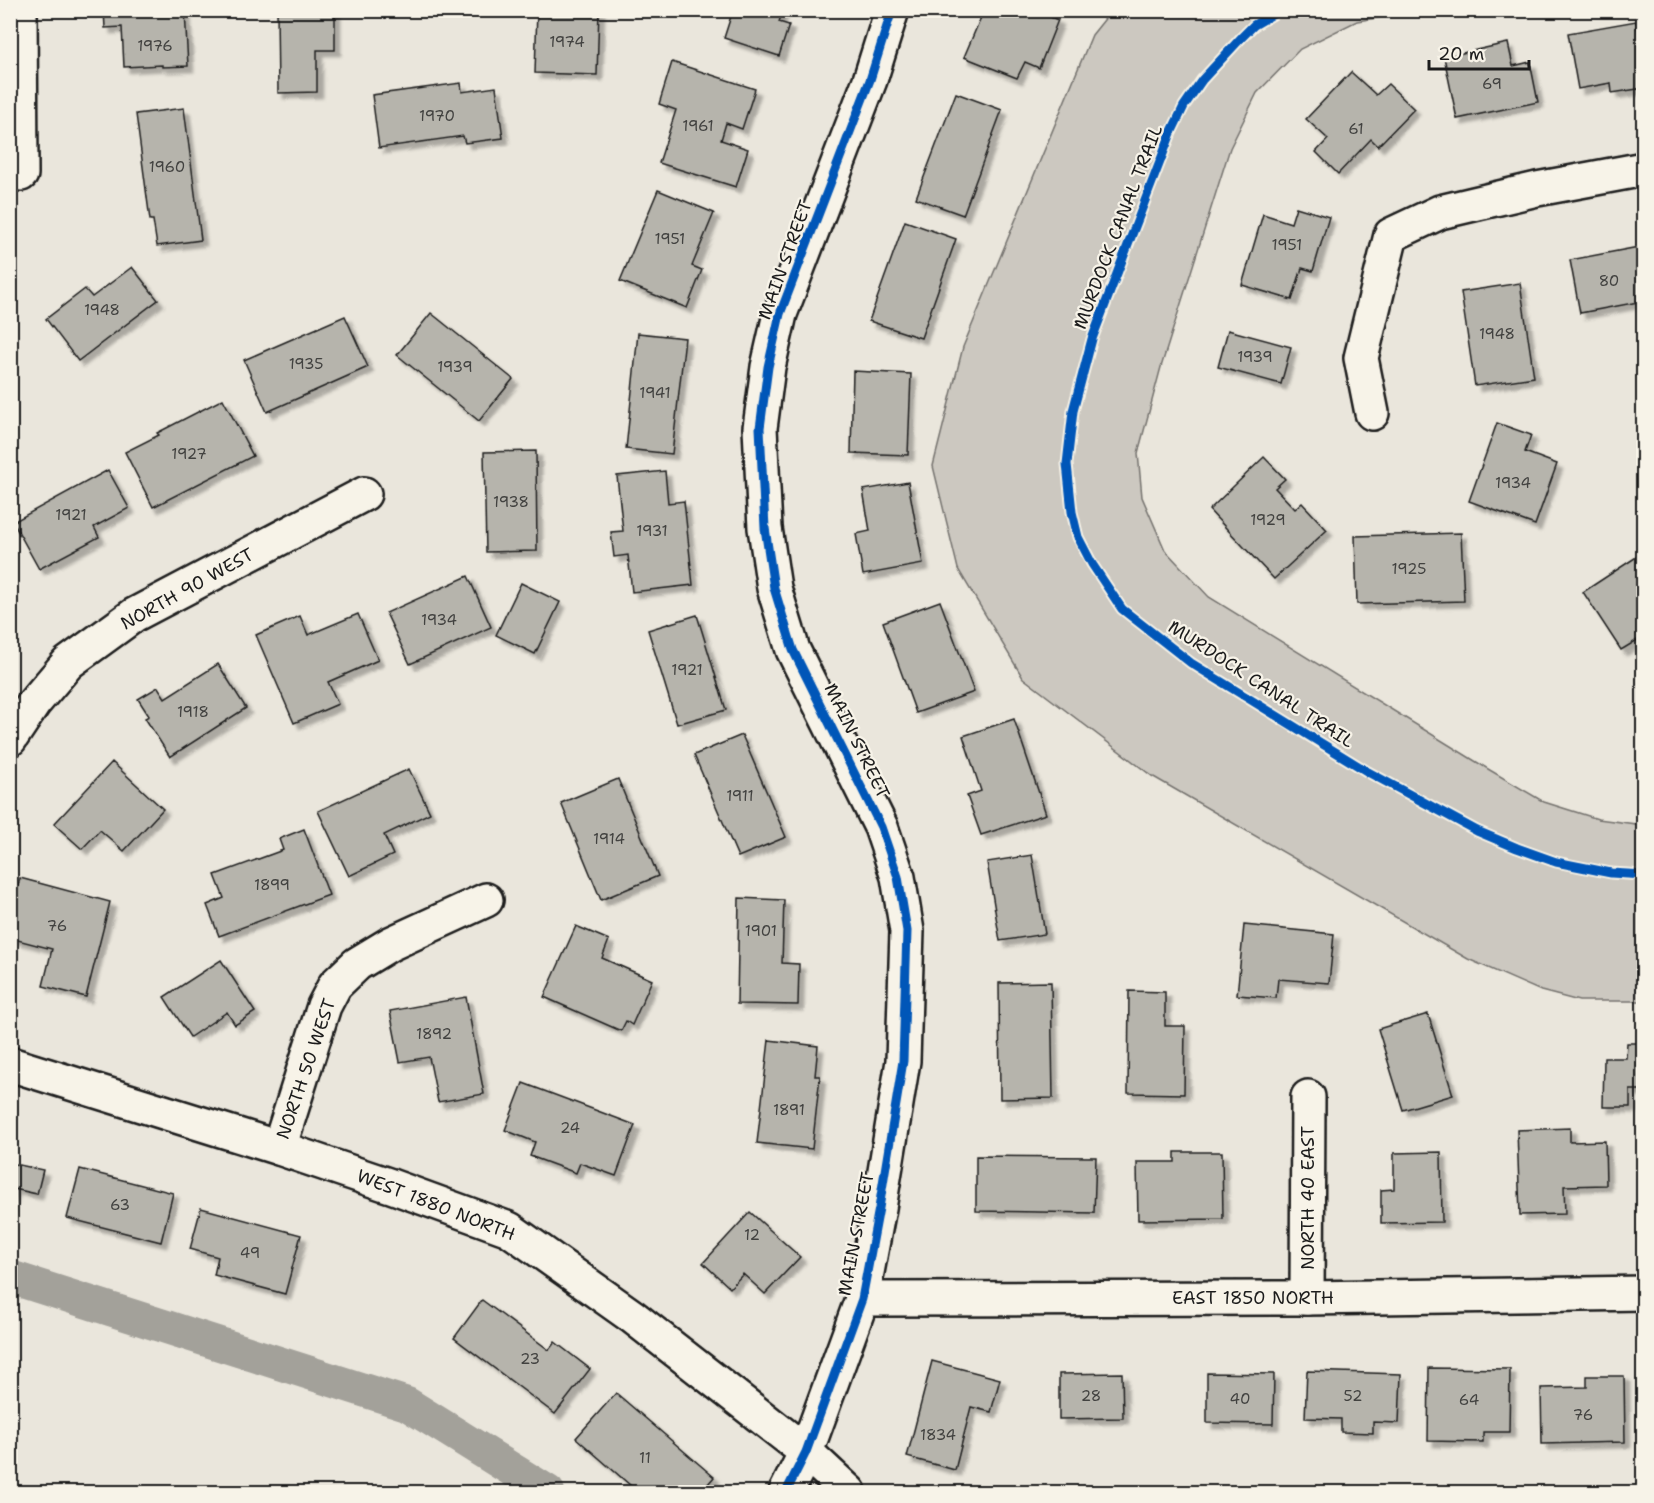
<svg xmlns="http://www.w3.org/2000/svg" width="1654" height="1503" viewBox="0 0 1654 1503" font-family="'Shantell Sans',sans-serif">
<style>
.green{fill:#ccc8c0;stroke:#74726e;stroke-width:1.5}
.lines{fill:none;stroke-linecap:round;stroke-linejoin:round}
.canal{stroke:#a3a19a;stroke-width:34}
.building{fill:#b6b4ac;stroke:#1c1c1c;stroke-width:1.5;filter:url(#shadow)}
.minor-casing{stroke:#1c1c1c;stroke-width:38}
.minor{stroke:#f7f3e8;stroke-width:33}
.cycleway-casing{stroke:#f7f3e8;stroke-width:13}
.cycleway{stroke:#0057b8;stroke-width:9}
.labels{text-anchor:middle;stroke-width:4.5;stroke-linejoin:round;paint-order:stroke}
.number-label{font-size:15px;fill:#424240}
.street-label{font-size:18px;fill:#1c1c1c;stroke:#f7f3e8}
</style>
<defs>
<filter id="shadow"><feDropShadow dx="5.5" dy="5.5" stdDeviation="1.5" flood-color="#0004"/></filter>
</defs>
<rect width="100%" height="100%" fill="#eae6dc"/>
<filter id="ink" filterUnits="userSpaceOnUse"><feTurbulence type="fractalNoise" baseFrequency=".0167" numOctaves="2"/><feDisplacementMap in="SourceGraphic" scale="12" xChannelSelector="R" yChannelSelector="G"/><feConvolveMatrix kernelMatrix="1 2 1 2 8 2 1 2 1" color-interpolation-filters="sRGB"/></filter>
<g filter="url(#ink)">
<path class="green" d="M1112,10L1423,11L1357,21L1300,49L1257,93L1230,148L1161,367L1138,453L1142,497L1165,550L1209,597L1488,769L1544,802L1598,819L1643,825V1001H1579L1541,991L1468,959L1152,776L1023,678L958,569L933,466L963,347L1092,35Z"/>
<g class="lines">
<path class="canal" d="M10,1277L407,1404L548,1492"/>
</g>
<g class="building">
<path d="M104,10H185L188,66L162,67V65L124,67L122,27L105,28Z"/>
<path d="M277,10H335V50H317V92L278,93Z"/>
<path d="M537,10H599L597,75L535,73Z"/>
<path d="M733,10H783L779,22L789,25L779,56L724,38Z"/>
<path d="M984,10H1051L1048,16L1058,20L1039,68L1025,62L1017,78L964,57Z"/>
<path d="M1636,21L1641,47L1644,46V88L1612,93L1611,83L1578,89L1568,33Z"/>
<path d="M1508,43L1513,66L1530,62L1538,102L1457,119L1444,57Z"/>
<path d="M672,62L755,89L742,129L726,123L721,140L748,149L736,187L659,163L676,110L659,104Z"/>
<path d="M1351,72L1376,95L1388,84L1414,109L1378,146L1371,139L1338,174L1316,152L1328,139L1306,119Z"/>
<path d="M461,83L462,92L496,87L503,138L465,143L463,136L379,148L372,95Z"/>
<path d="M956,93L1002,110L963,215L916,198Z"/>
<path d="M184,108L201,240L157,246L153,220H150L136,114Z"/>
<path d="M658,190L714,213L692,266L702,270L687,308L620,281Z"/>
<path d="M1296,207L1329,217L1313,271L1302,268L1292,300L1242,285L1263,214L1291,223Z"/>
<path d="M905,221L956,239L921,338L869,321Z"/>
<path d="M1644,246V301L1580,313L1570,260Z"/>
<path d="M132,267L158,300L78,361L46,319L85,289L92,297Z"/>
<path d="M1520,283L1534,377L1475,386L1461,292Z"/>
<path d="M431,313L513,379L479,421L397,355Z"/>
<path d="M345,316L368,367L267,412L244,360Z"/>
<path d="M1228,330L1291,347L1281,384L1218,367Z"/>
<path d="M638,333L685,338L672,454L626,449Z"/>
<path d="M853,371L911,374L908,455L851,453Z"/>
<path d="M223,399L253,456L153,507L125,452L159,435L157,433Z"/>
<path d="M1497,423L1531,435L1525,452L1557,464L1535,525L1469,501Z"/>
<path d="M536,451L537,551L486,552L484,452Z"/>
<path d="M1264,457L1285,479L1275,488L1295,509L1302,503L1327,530L1274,579L1209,510Z"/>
<path d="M108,470L129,508L94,527L99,537L39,569L13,522Z"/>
<path d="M665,471L668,503L684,501L693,585L632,592L628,555L614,557L611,532L623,531L617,476Z"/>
<path d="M908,482L923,564L863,575L856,534L870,531L863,490Z"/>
<path d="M1461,533L1464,601L1357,604L1355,536Z"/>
<path d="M1644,552V636L1621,650L1583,592Z"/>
<path d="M468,576L491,627L410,664L386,613Z"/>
<path d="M521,583L560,602L535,654L496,635Z"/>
<path d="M940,601L974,692L916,713L883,622Z"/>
<path d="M358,614L378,660L328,682L338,704L294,723L256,635L300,616L308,635Z"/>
<path d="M697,615L726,710L677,724L648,630Z"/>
<path d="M218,664L246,708L170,757L145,718L149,716L138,699L158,687L165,698Z"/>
<path d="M1014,719L1046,814L981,835L967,796L981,791L963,736Z"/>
<path d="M742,735L786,837L738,857L694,755Z"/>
<path d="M112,762L163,809L124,851L100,830L82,849L54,824Z"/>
<path d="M409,769L430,813L384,835L393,855L349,876L318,811Z"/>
<path d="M618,779L658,876L601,900L561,803Z"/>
<path d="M304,829L329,895L219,936L207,905L224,898L215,875L283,850L279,839Z"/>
<path d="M1032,855L1045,934L1000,941L987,862Z"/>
<path d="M20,878L110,902L86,997L43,986L52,949L10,938V914Z"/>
<path d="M739,898L784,900L782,963L799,964L798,1005L737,1004Z"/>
<path d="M1244,925L1334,934L1329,983L1278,979L1276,998L1237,995Z"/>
<path d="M576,926L609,940L602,958L652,980L632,1025L626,1021L621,1031L544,997Z"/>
<path d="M221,960L255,1012L235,1025L227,1012L190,1037L164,997Z"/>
<path d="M1051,982L1053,1098L1000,1099L999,983Z"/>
<path d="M1129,991L1165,992V1026H1185L1184,1094L1128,1093Z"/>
<path d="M466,997L484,1094L438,1102L429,1057L400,1062L390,1011Z"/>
<path d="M1428,1014L1453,1095L1403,1110L1378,1029Z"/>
<path d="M769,1040L818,1046L815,1076H820L812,1149L757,1143Z"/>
<path d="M1627,1043H1644V1090H1630V1107H1603L1604,1058H1626Z"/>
<path d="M523,1083L635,1125L616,1176L580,1163L576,1173L530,1156L535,1142L505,1130Z"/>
<path d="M1570,1128V1142L1605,1141L1606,1185L1564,1186L1565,1214L1520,1215L1517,1130Z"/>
<path d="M1175,1152H1222L1223,1219L1138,1220L1137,1162H1175Z"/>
<path d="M1441,1152L1442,1222L1381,1223V1190L1394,1189V1153Z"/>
<path d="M976,1156L1096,1157L1094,1213L976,1211Z"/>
<path d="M10,1163L43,1170L37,1194L14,1189L10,1206Z"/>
<path d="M80,1169L173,1193L161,1242L67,1218Z"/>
<path d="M201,1208L301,1235L285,1294L214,1275L218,1257L190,1249Z"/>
<path d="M750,1212L800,1257L765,1294L743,1274L730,1288L703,1263Z"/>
<path d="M482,1300L549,1350L555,1342L590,1369L555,1414L454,1338Z"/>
<path d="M932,1361L1000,1379L991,1412L971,1407L955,1470L907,1457Z"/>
<path d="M1429,1368L1510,1369L1509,1432H1483V1442L1428,1441Z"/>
<path d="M1307,1371L1401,1374L1399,1423L1373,1422V1433L1341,1432V1419L1305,1418Z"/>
<path d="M1122,1373L1123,1418L1059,1419V1374Z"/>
<path d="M1207,1373L1274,1374L1273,1424L1207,1423Z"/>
<path d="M1587,1376H1624L1625,1442L1542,1444L1541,1388L1587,1387Z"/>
<path d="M616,1393L714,1477L701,1492H638L576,1438Z"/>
</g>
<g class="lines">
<defs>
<g id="minor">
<path d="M20,10L21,174"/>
<path d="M1372,413L1361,358L1391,235L1440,212L1537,189L1644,169"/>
<path d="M10,739L34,703L68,663L134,615L364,494"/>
<path d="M10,1064L279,1148L391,1186L509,1229L633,1317L806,1452L849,1492"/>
<path d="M279,1148L324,1006L335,985L357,964L390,944L486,900"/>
<path d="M1307,1298L1308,1097"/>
<path d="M862,1299L1307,1298L1644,1293"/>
<path d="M786,1492L806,1452L862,1299L879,1208L903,1061L907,931L898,877L881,827L793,650L774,588L765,528L760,428L768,367L780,314L870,80L892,10"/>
</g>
</defs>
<use href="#minor" class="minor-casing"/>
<use href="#minor" class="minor"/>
<defs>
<g id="cycleway">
<path d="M1280,10L1254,25L1242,37L1202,80L1184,106L1171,133L1118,271L1092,339L1073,411L1067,464L1072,512L1078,537L1092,564L1122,609L1191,663L1368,772L1477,831L1517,848L1556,862L1611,873L1644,875"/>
<path d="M786,1492L806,1452L862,1299L879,1208L903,1061L907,931L898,877L881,827L793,650L774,588L765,528L760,428L768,367L780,314L870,80L892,10"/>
</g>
</defs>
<use href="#cycleway" class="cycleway-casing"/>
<use href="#cycleway" class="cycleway"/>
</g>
</g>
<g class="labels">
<g class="number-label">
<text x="567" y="47">1974</text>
<text x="155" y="51">1976</text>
<text x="1492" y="89">69</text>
<text x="437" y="121">1970</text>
<text x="698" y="131">1961</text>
<text x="1356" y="134">61</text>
<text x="167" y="172">1960</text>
<text x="670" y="244">1951</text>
<text x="1287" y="250">1951</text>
<text x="1609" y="286">80</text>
<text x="102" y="315">1948</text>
<text x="1497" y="339">1948</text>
<text x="1255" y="362">1939</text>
<text x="306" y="369">1935</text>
<text x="455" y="372">1939</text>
<text x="655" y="398">1941</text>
<text x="189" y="459">1927</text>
<text x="1513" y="488">1934</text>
<text x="511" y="507">1938</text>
<text x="71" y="520">1921</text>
<text x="1268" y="525">1929</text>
<text x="652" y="536">1931</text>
<text x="1409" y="574">1925</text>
<text x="439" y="625">1934</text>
<text x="687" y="675">1921</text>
<text x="193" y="717">1918</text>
<text x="740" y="801">1911</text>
<text x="609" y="844">1914</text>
<text x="272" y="890">1899</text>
<text x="57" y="931">76</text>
<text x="761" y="936">1901</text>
<text x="434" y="1039">1892</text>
<text x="789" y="1115">1891</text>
<text x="570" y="1133">24</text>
<text x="120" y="1210">63</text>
<text x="752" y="1240">12</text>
<text x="250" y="1258">49</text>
<text x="530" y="1364">23</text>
<text x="1091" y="1401">28</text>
<text x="1353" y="1401">52</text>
<text x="1240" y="1404">40</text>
<text x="1469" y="1405">64</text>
<text x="1583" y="1420">76</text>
<text x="938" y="1440">1834</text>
<text x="645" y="1463">11</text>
</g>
<g class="street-label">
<text transform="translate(1118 227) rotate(-69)" y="6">MURDOCK CANAL TRAIL</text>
<text transform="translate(785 260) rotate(-70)" y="6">MAIN STREET</text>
<text transform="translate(187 589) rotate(-29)" y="6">NORTH 90 WEST</text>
<text transform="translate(1261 684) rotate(33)" y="6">MURDOCK CANAL TRAIL</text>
<text transform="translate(857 741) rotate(64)" y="6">MAIN STREET</text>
<text transform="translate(306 1069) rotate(-71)" y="6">NORTH 50 WEST</text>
<text transform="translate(1308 1198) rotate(-90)" y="6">NORTH 40 EAST</text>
<text transform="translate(436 1205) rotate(21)" y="6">WEST 1880 NORTH</text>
<text transform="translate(856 1234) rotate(-79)" y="6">MAIN STREET</text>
<text x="1253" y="1304">EAST 1850 NORTH</text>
</g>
</g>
<rect width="1654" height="1503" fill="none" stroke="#f7f3e8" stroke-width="36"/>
<rect x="18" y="18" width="1618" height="1467" fill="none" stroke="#1c1c1c" stroke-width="2" filter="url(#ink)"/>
<path d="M1429 60v9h100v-9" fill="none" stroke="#1c1c1c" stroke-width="3"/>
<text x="1438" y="60" font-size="18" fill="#1c1c1c" stroke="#f7f3e8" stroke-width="4.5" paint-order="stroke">20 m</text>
</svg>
